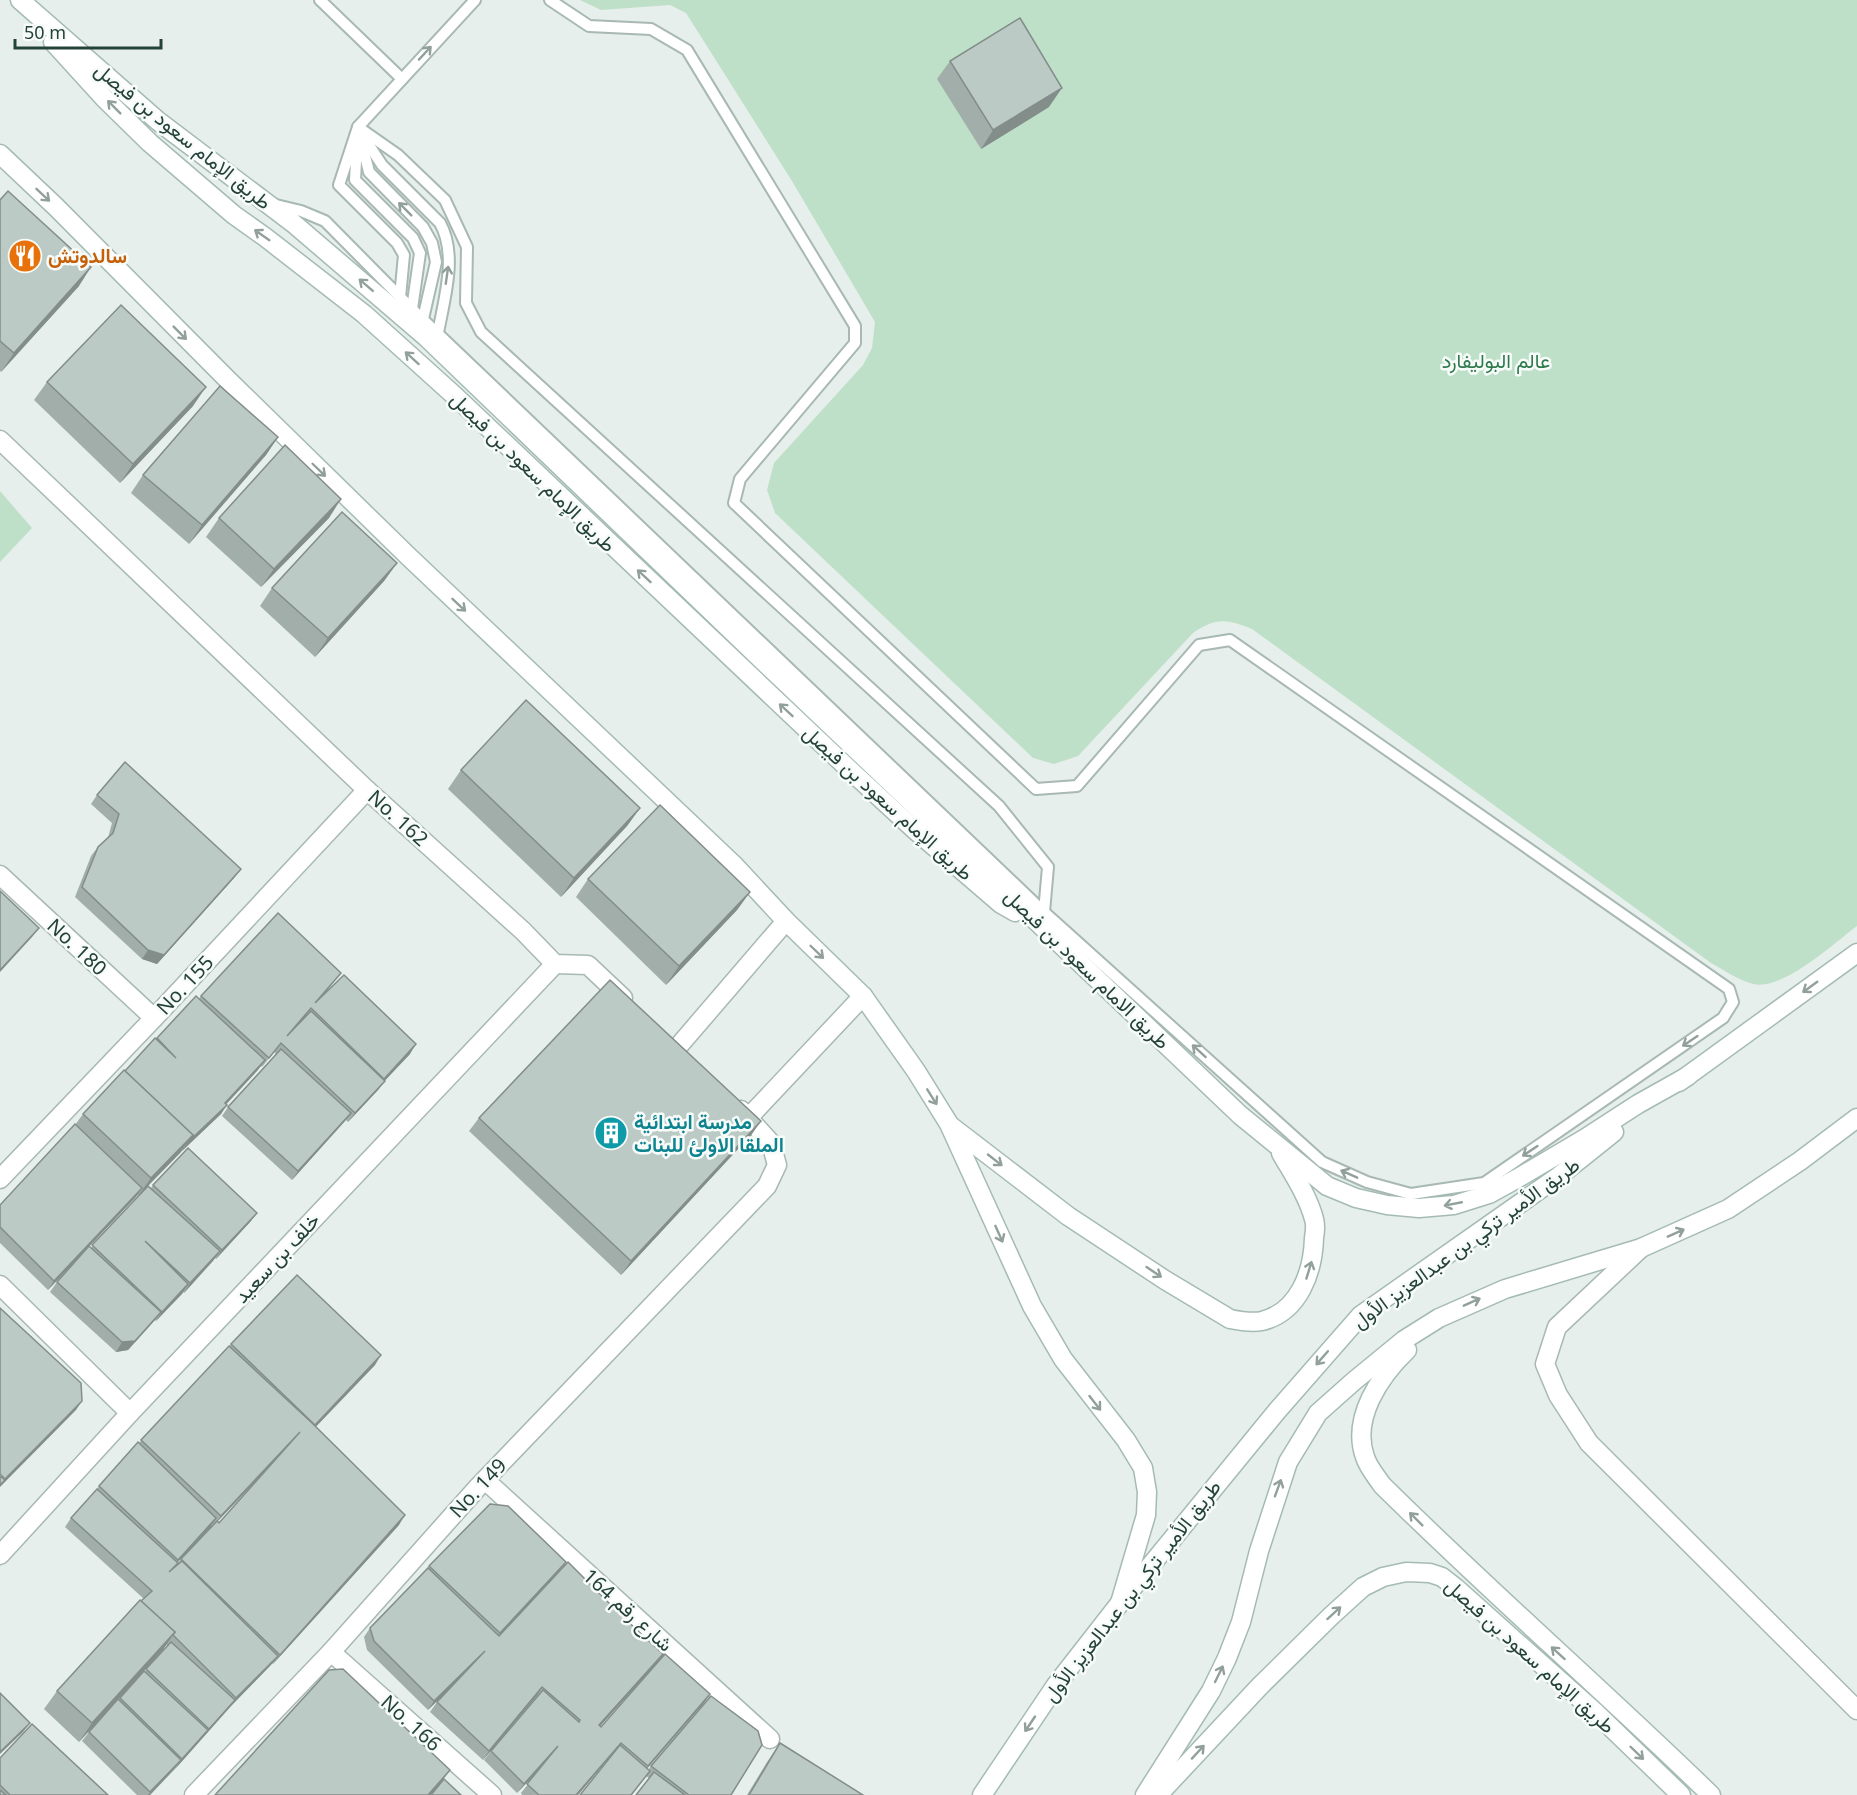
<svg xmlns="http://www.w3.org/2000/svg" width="1857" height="1795" viewBox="0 0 1857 1795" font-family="'Noto Sans',Vazirmatn,sans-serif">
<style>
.green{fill:#bfe0c8}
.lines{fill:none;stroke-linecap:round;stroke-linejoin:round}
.service-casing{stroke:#a8b8b2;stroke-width:14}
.minor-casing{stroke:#a8b8b2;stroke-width:21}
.secondary-casing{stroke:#a4bbb3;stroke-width:21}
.service{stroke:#fff;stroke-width:10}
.minor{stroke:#fff;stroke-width:18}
.secondary{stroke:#fff;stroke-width:18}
.wall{fill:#a1aea9;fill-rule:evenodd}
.shaded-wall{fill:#838d89}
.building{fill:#bbcac4;stroke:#838d89;stroke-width:1.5}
.oneway{stroke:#92a09c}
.labels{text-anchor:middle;stroke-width:5;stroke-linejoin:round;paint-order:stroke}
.street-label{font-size:20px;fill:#24423a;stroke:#f7fbf9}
.food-label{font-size:20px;font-weight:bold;fill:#c56008;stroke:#f7fbf9;text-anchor:start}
.park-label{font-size:20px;fill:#2d7a4b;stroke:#f7fbf9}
.culture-label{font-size:20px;font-weight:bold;fill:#0d838f;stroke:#f7fbf9;text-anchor:start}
</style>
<rect width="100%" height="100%" fill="#e6efeb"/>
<g class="green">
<path d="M580,0H1857V926C1834,943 1783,991 1753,984C1738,980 1724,970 1711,963L1252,629C1227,619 1216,617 1193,633L1078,756L1054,764L1033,758L775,513L767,490L774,463L863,365L872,348L875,322L792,181L686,13L670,5L601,10Z"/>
<path d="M0,491L32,528L0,562Z"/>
</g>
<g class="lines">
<defs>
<g id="service">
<path d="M320,0L402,79"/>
<path d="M358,127L398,155L445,200L467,247L466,303L481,332L999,806L1048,867L1044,912"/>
<path d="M361,133L382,165L440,223C458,255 444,299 438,333"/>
<path d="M360,136L369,172L423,227L432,243L436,262L423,319"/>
<path d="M357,143L355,180L413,238L420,253L412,309"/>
<path d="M276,205L301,211L325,221L412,309L1044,912L1322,1162L1367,1182L1411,1194L1484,1183L1723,1018L1733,1002L1729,989L1230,640L1199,645L1077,786L1036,789L734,503L740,479L855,343V326L687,50L651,29L589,26L550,0"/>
<path d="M400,297L404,255L397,243L339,185L358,127L475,0"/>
</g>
<g id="minor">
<path d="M0,440L367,790L523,931L555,964L588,965L623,998"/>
<path d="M0,875L154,1018"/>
<path d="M677,1048L786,921"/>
<path d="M749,1117L863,996"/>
<path d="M0,1179L154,1018L367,790"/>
<path d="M1641,1248L1557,1327L1545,1364L1558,1395L1589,1443L1857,1710"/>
<path d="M0,1285L130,1413"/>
<path d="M485,1480L770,1739"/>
<path d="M0,1555L130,1413L555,964"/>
<path d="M331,1652L492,1795"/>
<path d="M194,1795L331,1652L478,1487L767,1186L777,1165L771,1143L741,1110"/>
</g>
<g id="secondary">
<path d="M20,0L158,121L293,223L426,337L764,662L1240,1115L1327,1186L1356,1198L1387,1205L1419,1208L1454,1205L1489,1194L1518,1178L1584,1139L1638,1104L1688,1076"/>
<path d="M53,42L104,98L150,143L234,215L265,237L364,314L456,397L852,772L915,830L1001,904L1015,912"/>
<path d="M0,154L56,207L228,380L408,556L733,864L786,921L863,996L916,1071L949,1124L1032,1306L1063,1359L1126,1440L1143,1468L1147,1492L1146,1515L1120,1603"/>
<path d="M1679,1082L1857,953"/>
<path d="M952,1127L1068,1216L1165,1280L1230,1319C1240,1321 1252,1323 1262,1321C1299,1312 1313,1272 1314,1238C1315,1232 1316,1225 1314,1219C1308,1196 1293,1174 1281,1153"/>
<path d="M1407,1350C1380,1376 1351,1418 1365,1457C1368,1467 1376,1476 1382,1485C1489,1591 1603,1690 1711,1795"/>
<path d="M982,1795L1056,1685L1120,1603L1277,1411L1361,1315L1559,1176L1614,1132"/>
<path d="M1145,1795L1211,1691L1227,1658L1241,1622L1259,1551L1288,1462L1318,1413L1354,1381L1404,1340L1439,1318L1505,1289L1641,1248L1728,1209L1800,1161L1857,1118"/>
<path d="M1158,1795L1260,1686L1331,1616L1363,1587L1383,1577L1406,1572L1430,1573L1442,1577L1456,1588L1595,1712L1681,1795"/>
</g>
</defs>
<use href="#service" class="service-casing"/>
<use href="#minor" class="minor-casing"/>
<use href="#secondary" class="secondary-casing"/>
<use href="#service" class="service"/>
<use href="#minor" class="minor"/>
<use href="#secondary" class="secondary"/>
</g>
<g class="wall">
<path d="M950,61L1049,107L981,149L937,79Z"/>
<path d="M0,200L79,286L1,372L0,371Z"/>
<path d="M47,382L193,406L120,483L34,400Z"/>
<path d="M278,437L266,455L189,544L131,493L143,475Z"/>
<path d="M219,518H329L261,587L206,537Z"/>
<path d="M397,563L384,581L315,657L260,606L272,588Z"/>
<path d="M461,770L640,808L627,826L561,897L448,789Z"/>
<path d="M97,795L234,878L157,964L142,959L75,897L91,856L98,847L108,838L112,823L91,804Z"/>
<path d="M588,879L750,892L737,910L666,985L576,897Z"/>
<path d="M334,982L323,995L410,1054L385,1080L378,1090L348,1122L346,1120L292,1180L222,1116L228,1107L276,1054L274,1052L262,1067L261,1066L226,1104L221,1114L182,1151L148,1186L151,1188L153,1185L257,1213L250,1222L216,1259L215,1258L184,1293L183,1292L156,1321L155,1320L128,1350L116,1352L50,1292L57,1282L91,1248L138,1196L137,1195L48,1290L0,1243V1205L75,1125L83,1114L156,1039L196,996L199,999L201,996Z"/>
<path d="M479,1118L752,1134L621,1275L469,1131Z"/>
<path d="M231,1344L375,1365L315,1427L399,1525L273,1664L272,1663L231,1706L176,1768L150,1795H137L82,1741L89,1732L111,1707L79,1742L44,1709L57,1691L144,1599L65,1527L71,1518L93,1494L99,1486ZM263,1474L219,1523L218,1521ZM213,1524L214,1525L181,1559L174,1568L177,1563ZM166,1645L168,1646L119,1699L162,1651Z"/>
<path d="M566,1562L559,1571L622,1616L663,1654L657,1663L600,1726L601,1727L710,1694L704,1703L647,1769L648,1770L651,1766L731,1795H636L649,1778L646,1776L632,1795H580L614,1752L578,1795H522L521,1793L539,1770L517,1793L484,1760L491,1751L537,1698L536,1697L483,1760L430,1712L437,1702L448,1690L428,1710L367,1650L364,1637L370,1628L429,1566Z"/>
<path d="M780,1743L863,1795H747L767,1762Z"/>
<path d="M0,1758L108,1795H0Z"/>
</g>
<g class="shaded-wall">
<path d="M1062,88L1049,107L981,149L993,130Z"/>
<path d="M91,267L79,286L1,372L14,353Z"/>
<path d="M206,387L193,406L120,483L133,464Z"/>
<path d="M278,437L266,455L189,544L202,525Z"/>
<path d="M341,499L329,518L261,587L274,569Z"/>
<path d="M397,563L384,581L315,657L328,638Z"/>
<path d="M640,808L627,826L561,897L574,878Z"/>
<path d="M241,869L234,878L157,964L142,959L148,950Z"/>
<path d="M750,892L737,910L666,985L679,966Z"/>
<path d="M39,928L32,937L0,972V970Z"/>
<path d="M416,1044L410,1054L378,1088L384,1079Z"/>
<path d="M265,1060L258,1070L219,1112L225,1103Z"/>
<path d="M385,1081L378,1090L348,1122L355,1113Z"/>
<path d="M227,1105L221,1114L182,1151L188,1142Z"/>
<path d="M351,1113L344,1122L292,1180L298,1171Z"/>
<path d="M761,1121L752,1134L621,1275L631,1261Z"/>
<path d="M193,1135L180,1153L138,1196L151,1178Z"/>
<path d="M142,1188L136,1197L48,1290L54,1281Z"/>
<path d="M257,1213L250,1222L216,1259L222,1250Z"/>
<path d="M220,1251L213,1261L184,1293L190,1283Z"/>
<path d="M188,1284L182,1294L156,1321L162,1312Z"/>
<path d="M161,1312L154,1321L128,1350L116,1352L122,1342Z"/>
<path d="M381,1355L375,1365L309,1434L315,1425Z"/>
<path d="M82,1401L76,1410L0,1487V1485L5,1479Z"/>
<path d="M300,1432L293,1442L214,1525L221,1516Z"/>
<path d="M405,1515L399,1525L273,1664L280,1655Z"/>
<path d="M216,1518L210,1528L171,1569L178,1560Z"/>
<path d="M566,1562L559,1571L493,1642L500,1633Z"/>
<path d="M175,1632L162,1651L79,1742L92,1723Z"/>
<path d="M485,1651L479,1660L428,1710L434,1701Z"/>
<path d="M663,1654L657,1663L593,1734L599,1725Z"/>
<path d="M278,1656L271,1665L231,1706L176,1768L182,1759L236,1698Z"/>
<path d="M542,1687L536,1697L483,1760L489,1751Z"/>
<path d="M710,1694L704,1703L641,1775L648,1766Z"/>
<path d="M30,1723L23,1732L0,1754V1752Z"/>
<path d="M621,1743L614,1752L578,1795H576Z"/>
<path d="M558,1746L552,1756L517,1793L524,1784Z"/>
<path d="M181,1760L174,1769L150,1795H148Z"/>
<path d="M450,1770L437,1788L431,1795H428Z"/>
</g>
<g class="building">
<path d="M1020,18L1062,88L993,130L950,61Z"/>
<path d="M8,191L91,267L14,353L0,341V200Z"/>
<path d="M121,305L206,387L133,464L47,382Z"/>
<path d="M220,386L278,437L202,525L143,475Z"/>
<path d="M285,445L341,499L274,569L219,518Z"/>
<path d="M342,512L397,563L328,638L272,588Z"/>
<path d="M526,700L640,808L574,878L461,770Z"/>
<path d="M125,762L241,869L164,955L148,950L82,887L98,847L113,833L119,814L97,795Z"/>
<path d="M660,805L750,892L679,966L588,879Z"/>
<path d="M0,891L39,928L0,970Z"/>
<path d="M278,913L341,973L315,1003L344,975L416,1044L384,1079L311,1008L287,1036L311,1011L385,1081L355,1113L281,1043L269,1058L201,996Z"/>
<path d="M610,980L761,1121L631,1261L479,1118Z"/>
<path d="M196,996L265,1060L225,1103L227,1105L188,1142L193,1135L125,1071L155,1038L176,1058L157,1038Z"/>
<path d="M281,1049L351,1113L298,1171L228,1107Z"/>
<path d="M124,1070L193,1135L151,1178L83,1114Z"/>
<path d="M75,1124L142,1188L54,1281L0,1227V1205Z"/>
<path d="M188,1148L257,1213L222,1250L153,1185Z"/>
<path d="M148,1186L220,1251L190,1283L145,1241L188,1284L162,1312L92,1245Z"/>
<path d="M89,1246L161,1312L135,1341L122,1342L57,1282Z"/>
<path d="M297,1275L381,1355L315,1425L231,1344Z"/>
<path d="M0,1308L81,1383L82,1401L5,1479L0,1474Z"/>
<path d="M229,1346L311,1422L405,1515L280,1655L181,1559L217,1521L219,1523L300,1432L221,1516L141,1440Z"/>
<path d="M138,1442L216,1518L178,1560L99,1486Z"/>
<path d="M0,1476L5,1480L0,1485Z"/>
<path d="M97,1489L178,1563L169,1572L182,1561L278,1656L236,1698L173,1635L175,1632L141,1601L152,1591L71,1518Z"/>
<path d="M490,1504L508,1506L566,1562L500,1633L429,1566Z"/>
<path d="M568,1562L622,1616L663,1654L599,1725L601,1727L665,1654L710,1694L648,1766L621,1743L576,1795H539L527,1784L558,1746L524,1784L491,1751L543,1690L579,1722L580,1720L542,1687L489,1751L437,1702L485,1651L434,1701L374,1641L370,1628L428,1568L499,1636Z"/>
<path d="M140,1600L175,1632L92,1723L57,1691Z"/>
<path d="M171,1642L235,1700L209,1729L146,1669Z"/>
<path d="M343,1669L450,1770L428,1795H215L329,1670Z"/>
<path d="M144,1671L208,1730L182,1759L120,1698Z"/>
<path d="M0,1693L30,1723L0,1752Z"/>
<path d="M711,1696L758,1731L762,1745L731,1795H689L651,1766Z"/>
<path d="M118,1699L181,1760L150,1792L89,1732Z"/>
<path d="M32,1724L108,1795H10L0,1785V1758Z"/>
<path d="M780,1743L863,1795H749Z"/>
<path d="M620,1745L650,1771L631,1795H580Z"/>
<path d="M654,1772L685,1795H636Z"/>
<path d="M444,1779L461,1795H431Z"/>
<path d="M0,1790L6,1795H0Z"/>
</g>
<defs><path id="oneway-shaft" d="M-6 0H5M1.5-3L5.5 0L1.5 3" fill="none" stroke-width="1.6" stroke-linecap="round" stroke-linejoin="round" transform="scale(1.5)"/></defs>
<g class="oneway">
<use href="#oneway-shaft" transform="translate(425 53) rotate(-47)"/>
<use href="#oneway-shaft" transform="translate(114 107) rotate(-135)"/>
<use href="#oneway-shaft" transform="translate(43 195) rotate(43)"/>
<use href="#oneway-shaft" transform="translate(405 209) rotate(-135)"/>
<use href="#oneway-shaft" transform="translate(262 235) rotate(-145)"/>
<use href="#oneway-shaft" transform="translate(447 275) rotate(-82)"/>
<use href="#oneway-shaft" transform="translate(366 285) rotate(-139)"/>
<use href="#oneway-shaft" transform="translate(180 333) rotate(45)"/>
<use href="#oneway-shaft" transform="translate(412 358) rotate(-138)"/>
<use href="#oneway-shaft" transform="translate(319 470) rotate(44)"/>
<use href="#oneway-shaft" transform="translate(644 576) rotate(-137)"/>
<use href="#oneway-shaft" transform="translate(459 605) rotate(43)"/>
<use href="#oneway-shaft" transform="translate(786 710) rotate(-137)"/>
<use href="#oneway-shaft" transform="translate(817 952) rotate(44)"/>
<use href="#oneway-shaft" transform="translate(1810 987) rotate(144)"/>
<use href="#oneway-shaft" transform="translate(1690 1041) rotate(146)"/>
<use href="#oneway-shaft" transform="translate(1199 1051) rotate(-138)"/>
<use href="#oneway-shaft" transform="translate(932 1097) rotate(58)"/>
<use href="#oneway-shaft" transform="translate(1530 1151) rotate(146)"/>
<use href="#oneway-shaft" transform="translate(995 1160) rotate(38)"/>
<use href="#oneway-shaft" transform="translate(1349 1174) rotate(-156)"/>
<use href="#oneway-shaft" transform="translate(1453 1204) rotate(169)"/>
<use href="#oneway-shaft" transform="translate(1676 1233) rotate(-24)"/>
<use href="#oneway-shaft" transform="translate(999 1234) rotate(66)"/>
<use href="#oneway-shaft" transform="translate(1309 1270) rotate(-73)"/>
<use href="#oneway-shaft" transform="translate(1154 1272) rotate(34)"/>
<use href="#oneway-shaft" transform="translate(1472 1302) rotate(-24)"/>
<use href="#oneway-shaft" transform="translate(1322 1358) rotate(131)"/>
<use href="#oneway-shaft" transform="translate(1095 1403) rotate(52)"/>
<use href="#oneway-shaft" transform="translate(1278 1488) rotate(-70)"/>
<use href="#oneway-shaft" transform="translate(1416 1519) rotate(-135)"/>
<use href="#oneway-shaft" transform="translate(1334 1613) rotate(-42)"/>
<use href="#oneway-shaft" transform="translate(1558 1653) rotate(-138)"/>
<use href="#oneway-shaft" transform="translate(1219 1674) rotate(-64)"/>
<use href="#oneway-shaft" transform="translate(1030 1724) rotate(124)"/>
<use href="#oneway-shaft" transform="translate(1198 1752) rotate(-47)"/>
<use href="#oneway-shaft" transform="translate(1637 1753) rotate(44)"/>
</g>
<defs>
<symbol id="restaurant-disc" viewBox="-11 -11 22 22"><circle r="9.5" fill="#e8710a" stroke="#f7fbf9"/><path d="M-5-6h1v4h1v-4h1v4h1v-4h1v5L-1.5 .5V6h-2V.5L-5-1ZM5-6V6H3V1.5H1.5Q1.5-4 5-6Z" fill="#fff"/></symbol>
<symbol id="building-disc" viewBox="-11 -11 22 22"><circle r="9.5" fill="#0f9aa8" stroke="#f7fbf9"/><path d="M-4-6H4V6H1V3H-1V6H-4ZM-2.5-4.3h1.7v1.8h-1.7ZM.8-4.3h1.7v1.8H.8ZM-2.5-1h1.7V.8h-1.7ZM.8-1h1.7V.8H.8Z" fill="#fff"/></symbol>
</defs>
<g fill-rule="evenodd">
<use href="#restaurant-disc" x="6" y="237" width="38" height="38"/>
<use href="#building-disc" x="592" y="1114" width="38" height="38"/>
</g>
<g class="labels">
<g class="street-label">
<text transform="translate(183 136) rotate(39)" y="7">طريق الإمام سعود بن فيصل</text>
<text transform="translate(533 472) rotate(44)" y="7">طريق الإمام سعود بن فيصل</text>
<text transform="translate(888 803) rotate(42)" y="7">طريق الإمام سعود بن فيصل</text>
<text transform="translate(398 818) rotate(42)" y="7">No. 162</text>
<text transform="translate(77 947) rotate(43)" y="7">No. 180</text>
<text transform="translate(1087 969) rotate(44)" y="7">طريق الامام سعود بن فيصل</text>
<text transform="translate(185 985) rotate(-47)" y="7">No. 155</text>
<text transform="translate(1466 1243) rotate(-36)" y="7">طريق الأمير تركي بن عبدالعزيز الأول</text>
<text transform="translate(277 1258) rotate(-47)" y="7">خلف بن سعيد</text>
<text transform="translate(478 1488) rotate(-47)" y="7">No. 149</text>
<text transform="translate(1132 1591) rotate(-52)" y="7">طريق الأمير تركي بن عبدالعزيز الأول</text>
<text transform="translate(628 1610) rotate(42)" y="7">شارع رقم 164</text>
<text transform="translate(1530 1656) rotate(42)" y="7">طريق الإمام سعود بن فيصل</text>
<text transform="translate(411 1723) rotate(42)" y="7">No. 166</text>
</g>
<g class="food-label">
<text x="48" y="263">سالدوتش</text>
</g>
<g class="park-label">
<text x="1496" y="368">عالم البوليفارد</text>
</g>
<g class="culture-label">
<text x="634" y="1129">مدرسة ابتدائية<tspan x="634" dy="23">الملقا الاولئ للبنات</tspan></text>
</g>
</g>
<path d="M15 39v9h146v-9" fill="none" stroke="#24423a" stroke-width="3"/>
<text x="24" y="39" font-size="18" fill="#24423a" stroke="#f7fbf9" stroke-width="4.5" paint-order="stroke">50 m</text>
</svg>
